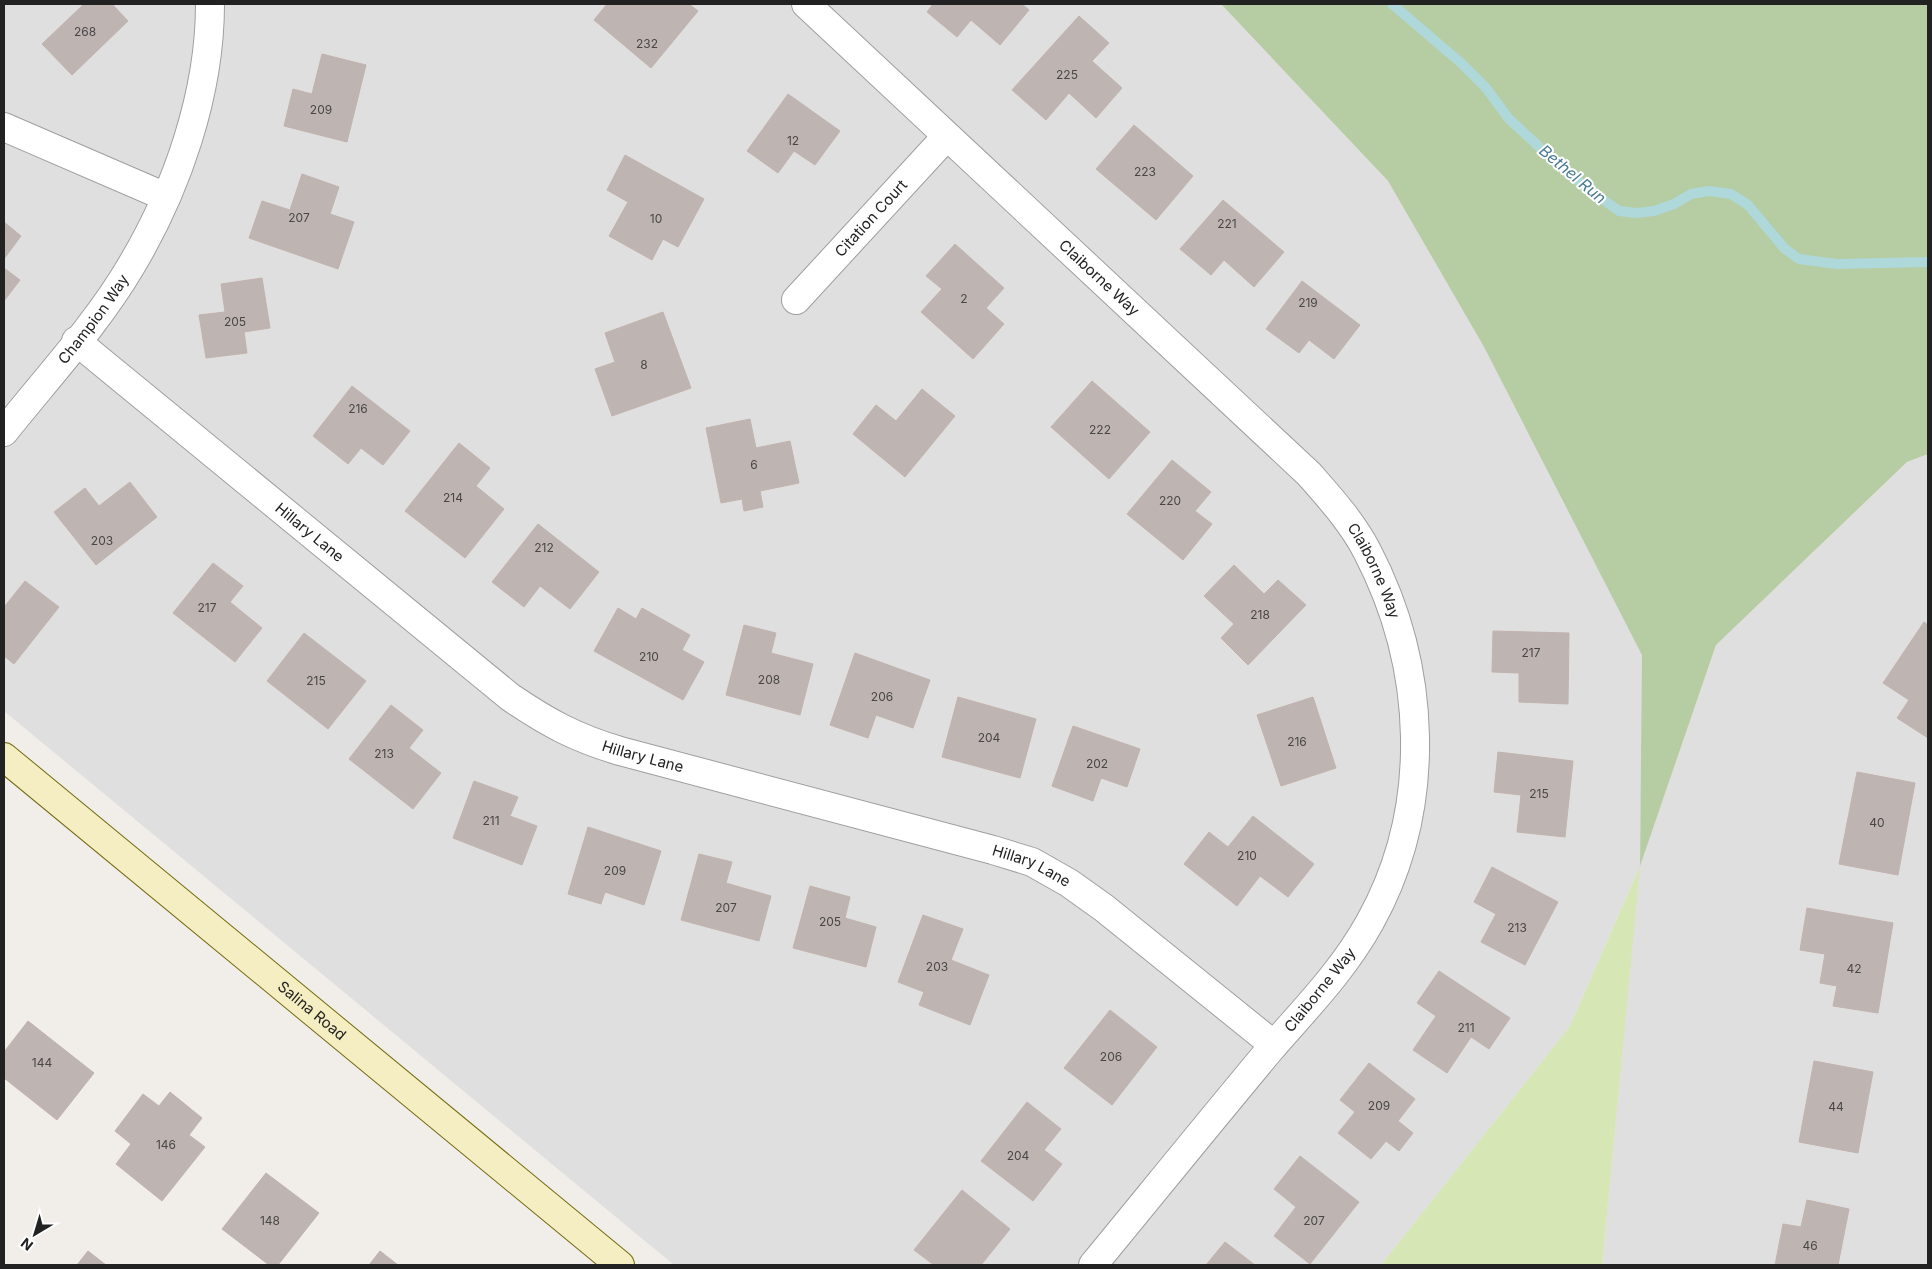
<svg xmlns="http://www.w3.org/2000/svg" width="1932" height="1269" viewBox="0 0 1932 1269" font-family="Inter,sans-serif">
<style>
.residential{fill:#dfdfdf}
.grass{fill:#d6e6b4}
.forest{fill:#b6cca2}
.lines{fill:none;stroke-linecap:round;stroke-linejoin:round}
.stream{stroke:#aed8da;stroke-width:10}
.building{fill:#beb5b2;stroke:#c2b2ad}
.street-casing{stroke:#9f9f9f;stroke-width:30}
.secondary-casing{stroke:#726b0f;stroke-width:30}
.street{stroke:#fff;stroke-width:28}
.secondary{stroke:#f5eec3;stroke-width:28}
.labels{text-anchor:middle;stroke-width:4;stroke-linejoin:round;paint-order:stroke}
.number-label{font-size:12px;fill:#494746}
.street-label{font-size:15px;fill:#222;stroke:#fff}
.water-label{font-size:16px;font-style:italic;fill:#4b7c93;stroke:#fff}
</style>
<rect width="100%" height="100%" fill="#f1ede9"/>
<path class="residential" d="M4,4H1221L1388,181L1484,347L1643,655L1640,864L1716,645L1907,462L1928,454V1265H1602L1639,868L1570,1026L1381,1265H674L4,711Z"/>
<path class="grass" d="M1640,866L1602,1265H1381L1570,1026Z"/>
<path class="forest" d="M1221,4H1928V454L1907,462L1716,645L1640,866L1642,655L1484,347L1388,181Z"/>
<g class="lines">
<path class="stream" d="M1392,4L1461,63L1486,88L1509,119L1547,154L1584,186L1619,211L1637,213L1654,211L1674,204L1691,194L1709,191L1731,194L1748,205L1784,248L1799,259L1837,264L1928,262"/>
</g>
<g class="building">
<path d="M84,4H112L128,21L72,75L42,44Z"/>
<path d="M607,4H689L698,11L651,68L594,20Z"/>
<path d="M933,4H1022L1029,10L1000,45L971,20L957,37L927,12Z"/>
<path d="M1079,16L1109,43L1092,61L1122,88L1096,118L1069,93L1046,120L1012,90Z"/>
<path d="M322,54L366,65L347,142L284,126L293,89L312,94Z"/>
<path d="M788,94L840,131L815,165L794,151L778,173L747,151Z"/>
<path d="M1134,125L1193,176L1156,220L1096,169Z"/>
<path d="M625,155L704,199L678,247L663,239L652,260L609,236L628,202L607,190Z"/>
<path d="M302,174L339,187L330,214L354,222L338,269L249,238L262,201L290,210Z"/>
<path d="M1223,200L1284,252L1254,287L1224,260L1211,275L1180,249Z"/>
<path d="M4,222L21,236L4,259Z"/>
<path d="M955,244L1004,288L986,308L1004,324L973,359L921,312L942,289L926,276Z"/>
<path d="M4,268L20,280L4,301Z"/>
<path d="M262,278L270,328L244,332L247,353L206,358L199,315L225,312L221,284Z"/>
<path d="M1302,281L1360,325L1334,359L1309,340L1299,353L1266,329Z"/>
<path d="M663,312L691,388L612,416L595,369L615,362L605,333Z"/>
<path d="M1092,381L1150,432L1109,479L1051,427Z"/>
<path d="M352,386L410,431L383,465L361,448L348,464L313,436Z"/>
<path d="M922,389L955,416L905,477L853,434L876,405L896,421Z"/>
<path d="M750,419L756,448L790,441L799,483L760,491L763,507L744,511L742,499L721,503L706,428Z"/>
<path d="M459,443L490,468L476,486L504,509L465,558L405,511Z"/>
<path d="M1172,460L1211,492L1195,511L1212,524L1183,560L1127,514Z"/>
<path d="M130,482L157,517L96,565L54,512L85,488L99,506Z"/>
<path d="M538,524L599,572L570,609L540,586L524,607L492,582Z"/>
<path d="M213,563L243,586L230,602L262,628L235,662L173,613Z"/>
<path d="M1234,565L1264,594L1278,580L1306,605L1248,665L1221,638L1234,624L1204,596Z"/>
<path d="M25,581L59,607L14,664L4,656V605L5,606Z"/>
<path d="M618,608L636,619L642,608L690,635L682,650L704,662L683,700L594,651Z"/>
<path d="M1924,622L1928,625V738L1897,718L1909,700L1883,683Z"/>
<path d="M744,625L776,633L771,653L813,664L800,715L726,695Z"/>
<path d="M1493,631L1569,633L1568,704L1519,702V673L1492,672Z"/>
<path d="M304,633L366,681L328,729L267,681Z"/>
<path d="M855,653L930,680L913,728L876,715L868,738L830,725Z"/>
<path d="M958,697L1036,719L1020,778L942,757Z"/>
<path d="M1313,697L1336,768L1281,786L1257,715Z"/>
<path d="M391,705L423,730L409,748L441,773L413,809L349,759Z"/>
<path d="M1073,726L1140,749L1127,787L1101,778L1093,801L1052,786Z"/>
<path d="M1498,752L1573,761L1565,837L1517,832L1521,795L1494,792Z"/>
<path d="M1857,772L1915,783L1898,875L1839,864Z"/>
<path d="M474,781L518,797L510,816L537,826L522,865L453,838Z"/>
<path d="M1253,816L1314,864L1288,897L1260,876L1237,906L1184,864L1209,832L1228,847Z"/>
<path d="M588,827L661,851L644,905L605,892L601,904L568,894Z"/>
<path d="M699,854L732,862L726,883L771,896L759,941L681,920Z"/>
<path d="M1492,867L1558,902L1525,965L1481,942L1496,914L1474,902Z"/>
<path d="M810,886L850,897L845,918L876,927L866,967L793,948Z"/>
<path d="M1807,908L1893,923L1878,1013L1833,1006L1837,986L1820,983L1825,954L1800,950Z"/>
<path d="M923,915L963,929L951,960L989,975L970,1025L919,1005L924,992L898,982Z"/>
<path d="M1439,971L1510,1018L1489,1049L1471,1037L1447,1073L1413,1050L1436,1016L1417,1003Z"/>
<path d="M1110,1010L1157,1047L1112,1105L1064,1068Z"/>
<path d="M28,1021L94,1073L57,1120L4,1078V1052Z"/>
<path d="M1814,1061L1873,1072L1858,1153L1799,1142Z"/>
<path d="M1369,1063L1415,1099L1398,1121L1413,1133L1399,1151L1386,1141L1371,1159L1338,1133L1355,1112L1340,1100Z"/>
<path d="M170,1092L202,1118L189,1135L205,1147L162,1201L116,1164L131,1144L115,1131L143,1094L159,1106Z"/>
<path d="M1027,1102L1061,1129L1044,1150L1062,1164L1033,1201L981,1161Z"/>
<path d="M1300,1156L1359,1202L1310,1264L1274,1236L1296,1207L1274,1189Z"/>
<path d="M266,1173L319,1213L278,1265H269L222,1229Z"/>
<path d="M962,1190L1010,1229L981,1265H934L914,1250Z"/>
<path d="M1807,1200L1849,1209L1838,1265H1775L1783,1224L1801,1227Z"/>
<path d="M1225,1242L1255,1265H1206Z"/>
<path d="M88,1251L106,1265H77Z"/>
<path d="M380,1251L398,1265H369Z"/>
</g>
<g class="lines">
<defs>
<g id="street">
<path id="s1" d="M806,4L1309,474C1330,498 1352,522 1367,551C1427,666 1434,807 1370,922C1344,969 1308,1006 1273,1046C1212,1119 1153,1192 1093,1265"/>
<path d="M4,127L166,197"/>
<path id="s2" d="M796,300L946,137"/>
<path id="s3" d="M76,341L510,697C548,723 576,738 620,751L993,850L1032,862L1069,883L1104,908L1274,1045"/>
<path id="s4" d="M4,432C46,379 97,324 131,266C177,189 210,94 210,4"/>
</g>
<g id="secondary">
<path id="s5" d="M4,757L620,1265"/>
</g>
</defs>
<use href="#street" class="street-casing"/>
<use href="#secondary" class="secondary-casing"/>
<use href="#street" class="street"/>
<use href="#secondary" class="secondary"/>
</g>
<g class="labels">
<g class="number-label">
<text x="85" y="36">268</text>
<text x="647" y="48">232</text>
<text x="1067" y="79">225</text>
<text x="321" y="114">209</text>
<text x="793" y="145">12</text>
<text x="1145" y="176">223</text>
<text x="299" y="222">207</text>
<text x="656" y="223">10</text>
<text x="1227" y="228">221</text>
<text x="964" y="303">2</text>
<text x="1308" y="307">219</text>
<text x="235" y="326">205</text>
<text x="644" y="369">8</text>
<text x="358" y="413">216</text>
<text x="1100" y="434">222</text>
<text x="754" y="469">6</text>
<text x="453" y="502">214</text>
<text x="1170" y="505">220</text>
<text x="102" y="545">203</text>
<text x="544" y="552">212</text>
<text x="207" y="612">217</text>
<text x="1260" y="619">218</text>
<text x="1531" y="657">217</text>
<text x="649" y="661">210</text>
<text x="769" y="684">208</text>
<text x="316" y="685">215</text>
<text x="882" y="701">206</text>
<text x="989" y="742">204</text>
<text x="1297" y="746">216</text>
<text x="384" y="758">213</text>
<text x="1097" y="768">202</text>
<text x="1539" y="798">215</text>
<text x="491" y="825">211</text>
<text x="1877" y="827">40</text>
<text x="1247" y="860">210</text>
<text x="615" y="875">209</text>
<text x="726" y="912">207</text>
<text x="830" y="926">205</text>
<text x="1517" y="932">213</text>
<text x="937" y="971">203</text>
<text x="1854" y="973">42</text>
<text x="1466" y="1032">211</text>
<text x="1111" y="1061">206</text>
<text x="42" y="1067">144</text>
<text x="1379" y="1110">209</text>
<text x="1836" y="1111">44</text>
<text x="166" y="1149">146</text>
<text x="1018" y="1160">204</text>
<text x="270" y="1225">148</text>
<text x="1314" y="1225">207</text>
<text x="1810" y="1250">46</text>
</g>
<g class="street-label">
<text dy="5" stroke="none"><textPath href="#s2" startOffset="111">Citation Court</textPath></text>
<text dy="5" stroke="none"><textPath href="#s1" startOffset="401">Claiborne Way</textPath></text>
<text dy="5" stroke="none"><textPath href="#s4" startOffset="144">Champion Way</textPath></text>
<text dy="5" stroke="none"><textPath href="#s3" startOffset="302">Hillary Lane</textPath></text>
<text dy="5" stroke="none"><textPath href="#s1" startOffset="806">Claiborne Way</textPath></text>
<text dy="5" stroke="none"><textPath href="#s3" startOffset="708">Hillary Lane</textPath></text>
<text dy="5" stroke="none"><textPath href="#s3" startOffset="1112">Hillary Lane</textPath></text>
<text transform="translate(1320 990) rotate(-51)" y="5">Claiborne Way</text>
<text dy="5" stroke="none"><textPath href="#s5" startOffset="399">Salina Road</textPath></text>
</g>
<g class="water-label">
<text transform="translate(1573 174) rotate(40)" y="6">Bethel Run</text>
</g>
</g>
<rect width="1932" height="1269" fill="none" stroke="#222222" stroke-width="10"/>
<g transform="translate(35 1234) rotate(218)" stroke="#ffffff" stroke-width="4" paint-order="stroke">
<path d="M0-4L9 19L0 12L-9 19Z" fill="#222222"/>
<text y="-8" font-size="14" font-weight="bold" text-anchor="middle" fill="#222222">N</text>
</g>
</svg>
